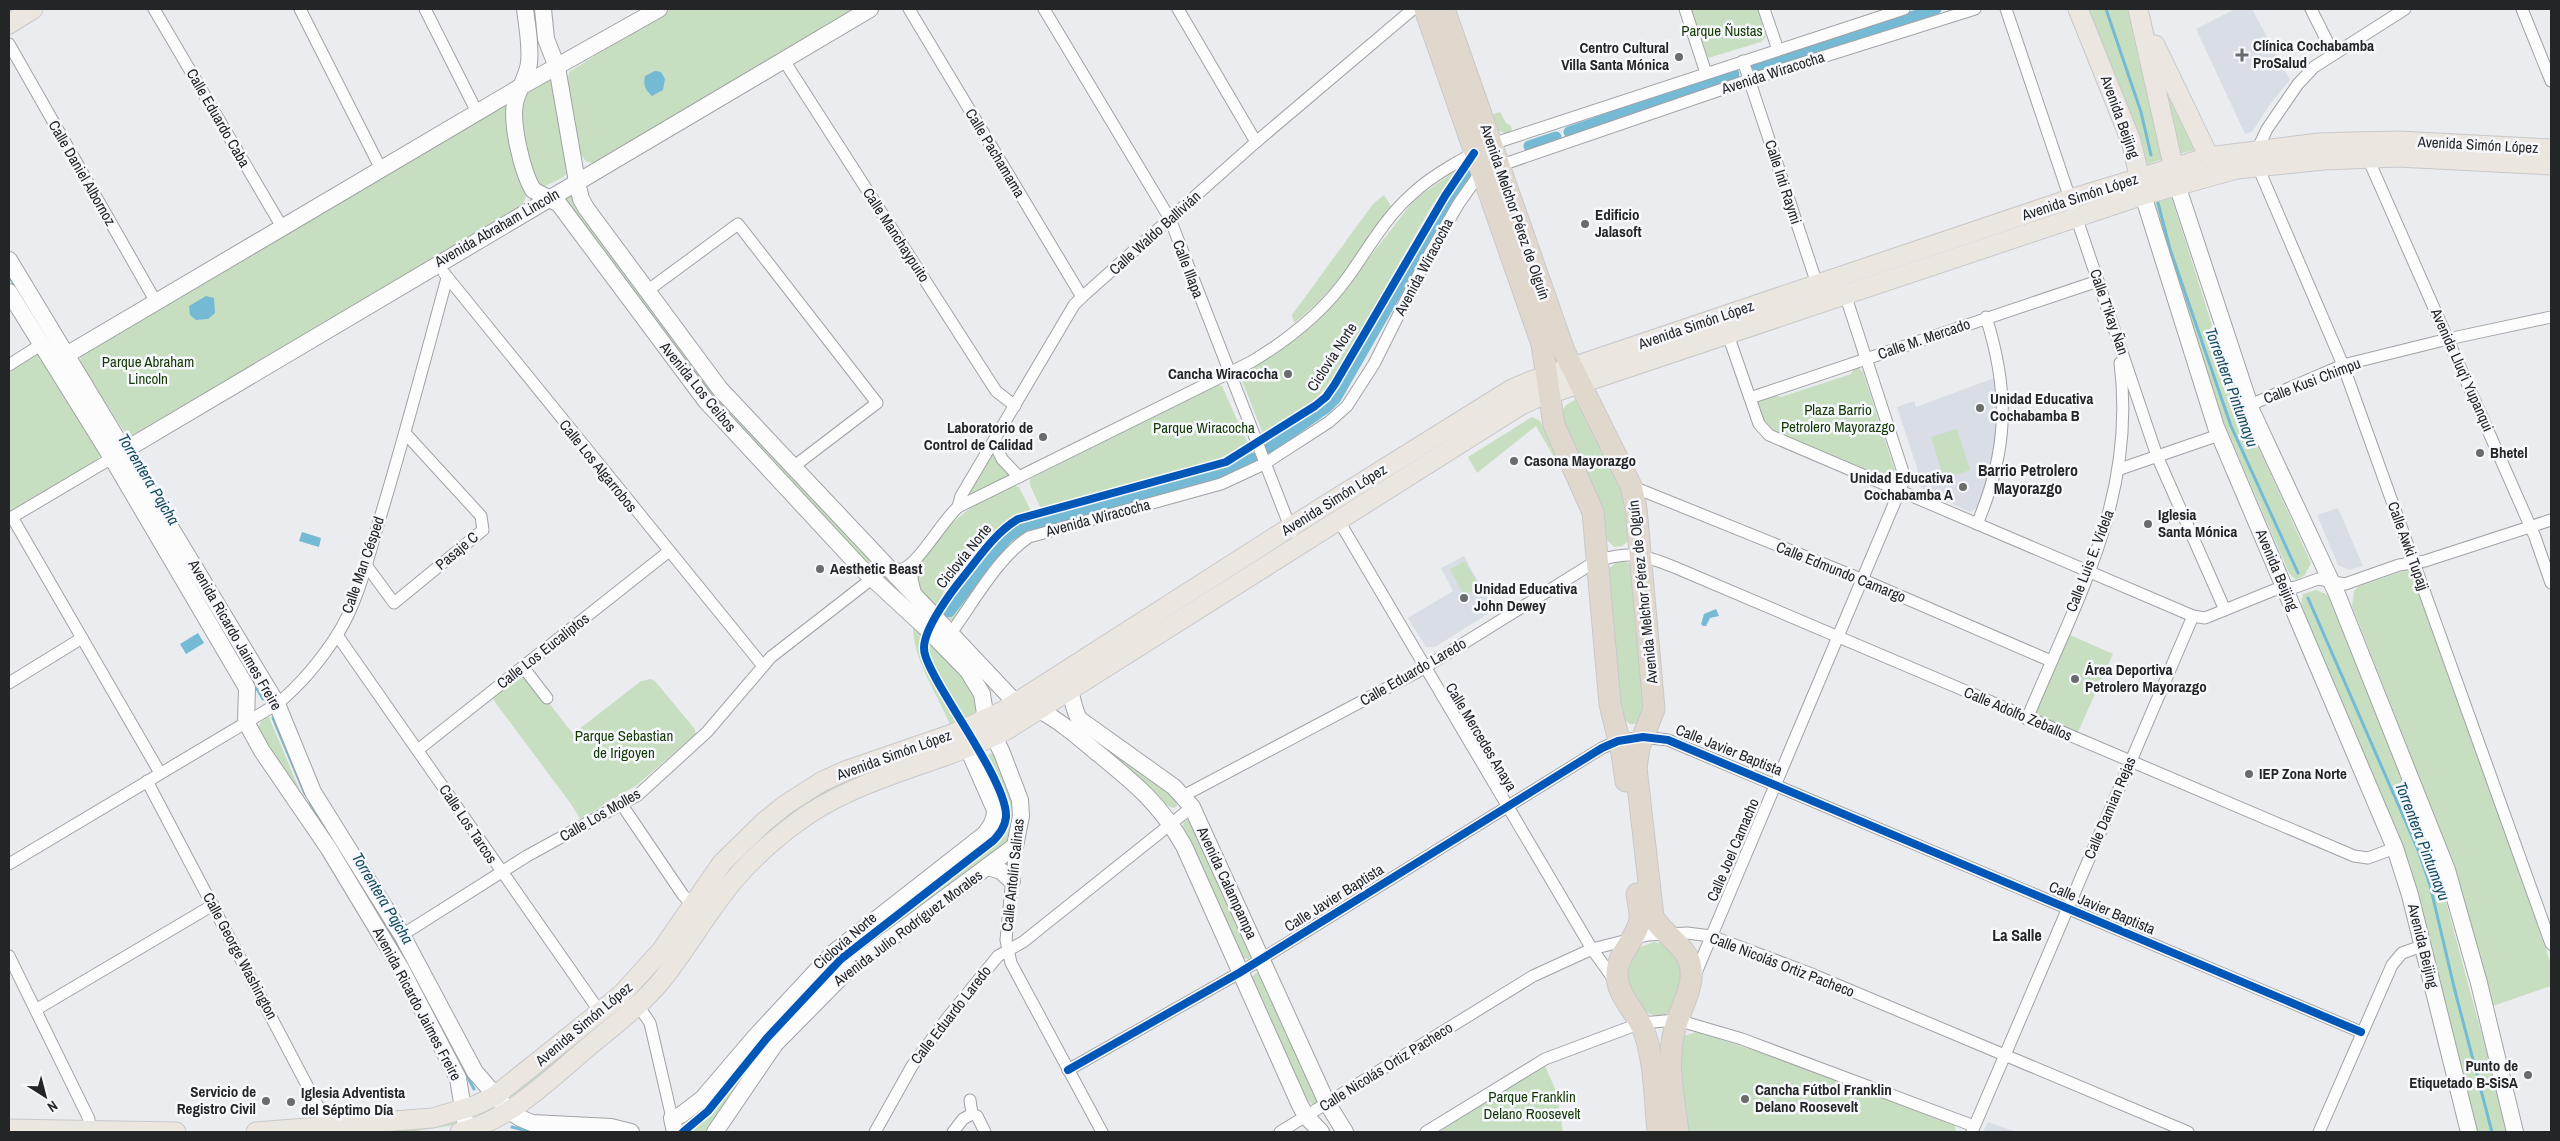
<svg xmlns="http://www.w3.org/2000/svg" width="2560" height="1141" viewBox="0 0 2560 1141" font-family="'Archivo Narrow',sans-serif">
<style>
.built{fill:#d9dde5}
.green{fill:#c7dfc0}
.water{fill:#75bad4}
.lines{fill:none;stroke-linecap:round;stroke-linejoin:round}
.stream{stroke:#75bad4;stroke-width:3}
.canal{stroke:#75bad4;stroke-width:11}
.street-casing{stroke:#a0a2a4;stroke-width:13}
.secondary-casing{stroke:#a0a2a4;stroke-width:18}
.primary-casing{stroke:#c8c8ca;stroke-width:21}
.highway-casing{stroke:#c8c8ca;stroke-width:23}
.street{stroke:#fcfcfd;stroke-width:11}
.secondary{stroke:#fcfcfd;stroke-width:16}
.primary{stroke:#ebe6e0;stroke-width:19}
.highway{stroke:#e0d8cd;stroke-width:21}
.cycleway-casing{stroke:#f6f8fe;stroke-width:11}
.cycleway{stroke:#0057b8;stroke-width:8}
.poi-dot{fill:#696b6c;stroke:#f6f8fe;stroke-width:2}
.labels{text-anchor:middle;stroke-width:5;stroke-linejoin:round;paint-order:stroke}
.park-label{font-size:15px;fill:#133800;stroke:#f6f8fe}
.poi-label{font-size:15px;font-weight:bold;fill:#242526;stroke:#f6f8fe;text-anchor:start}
.street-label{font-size:15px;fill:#242526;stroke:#f6f8fe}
.water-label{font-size:16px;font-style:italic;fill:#174d60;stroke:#f6f8fe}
.neighbourhood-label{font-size:16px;font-weight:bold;fill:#242526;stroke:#f6f8fe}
</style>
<rect width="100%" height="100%" fill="#eaecef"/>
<g class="built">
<path d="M2235,9H2252L2290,80L2270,104L2252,132L2245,134L2196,29Z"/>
<path d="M1997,377L1999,408L1991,469L1979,506L1970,512L1925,491L1919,485L1917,468L1897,407L1914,401L1916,407Z"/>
<path d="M2338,508L2363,566L2349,570L2338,565L2317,515Z"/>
<path d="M1464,556L1494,610L1435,647H1426L1408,618L1453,591L1441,568Z"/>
<path d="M1988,1122L2016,1132H1983Z"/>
</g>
<g class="green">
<path d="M670,9H857L594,163L587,162C575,155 565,85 569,72Z"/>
<path d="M1691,9H1758L1766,37L1761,42L1708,58Z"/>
<path d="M2085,9H2128L2132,18L2163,159L2146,165Z"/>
<path d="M550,79L553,80L568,172L562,178L541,188C539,184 535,180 533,175C526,161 517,109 524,96C529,88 543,83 550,79Z"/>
<path d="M2166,84L2199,149L2179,154Z"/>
<path d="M504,105L507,106L526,197L522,206L133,437L125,433L81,365L80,354Z"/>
<path d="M1500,112L1506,123L1511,126L1512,133L1508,134L1499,131L1493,114Z"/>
<path d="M1455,171L1433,204L1332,380L1316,399L1263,434L1241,378L1243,372L1273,354L1331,307L1414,200Z"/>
<path d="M573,192L575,200L869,558L870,565L868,566L712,399L563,199Z"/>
<path d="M1384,195L1391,206C1363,248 1335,292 1294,323L1292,315L1373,204Z"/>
<path d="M2171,196L2218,344L2244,415L2311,563L2305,575L2296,580L2289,573L2224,423L2150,202Z"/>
<path d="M36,354L39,355L102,453L97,460L9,512V369Z"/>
<path d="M1854,368H1859L1863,372L1897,477L1896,481L1892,482L1774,433L1765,427L1756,402L1773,395L1781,397L1851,374Z"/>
<path d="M1215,384L1222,386L1248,444L1214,461L1041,509L1030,485V479Z"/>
<path d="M1576,399L1621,481L1630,540L1622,546L1614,547L1605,538L1561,414L1565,406Z"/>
<path d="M1532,417L1540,421L1561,462L1558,464L1536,426L1477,473L1468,457Z"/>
<path d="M1957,429L1970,470L1944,479L1931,437Z"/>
<path d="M992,455H995L1010,477L971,495L970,492Z"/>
<path d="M1012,485L1019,487L1031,511L1005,523L971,563L960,565L950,573L937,612C931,604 922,596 918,587C907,563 950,523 968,510C981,500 997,493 1012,485Z"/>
<path d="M1101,498L1102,501L1016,527L1008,533L944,616L942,614L951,597L1005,530L1014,523Z"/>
<path d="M1104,508L1105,512L1031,533L977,588L953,620H949L1012,539L1020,533Z"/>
<path d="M1465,561L1480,587L1464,596L1450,569Z"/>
<path d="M1622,561L1631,564L1648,708L1638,724H1630L1620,717L1609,568L1617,562Z"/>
<path d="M2407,570L2414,574L2551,964V986L2493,1006L2455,868L2352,606L2354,591L2359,586Z"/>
<path d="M2316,590L2326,594L2329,598L2414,805L2438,872L2508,1132H2477L2410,875L2301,604L2303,594Z"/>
<path d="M913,622L940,648L975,693L977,712L951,727C938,694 911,658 913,622Z"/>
<path d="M2068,634L2113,654L2077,734L2034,713Z"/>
<path d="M524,674L528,676L573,734L641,681L651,679L655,681L694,728L696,734L637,785L580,819L571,804L492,698Z"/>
<path d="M269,717L298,786L313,816C302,800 257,743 259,727C259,721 265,719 269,717Z"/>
<path d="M1084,729L1174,795L1177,806L1174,808L1167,806L1082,732Z"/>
<path d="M959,737L886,768L720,885L715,882L763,831L819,791Z"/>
<path d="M994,752L1013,802L1014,816L1009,842L766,1043L763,1040L837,956L995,828L977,760Z"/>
<path d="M1189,819L1255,958L1250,960L1242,957L1182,827L1184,822Z"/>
<path d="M1654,942L1669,945L1686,973C1682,984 1678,1001 1671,1010C1655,1028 1632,1001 1626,987C1624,981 1625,973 1624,967L1638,948Z"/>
<path d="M674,953L632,1000L514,1098L510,1093L658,964Z"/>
<path d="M1256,973H1261L1318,1099V1103L1312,1104L1307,1100L1251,978Z"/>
<path d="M1696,1032L1789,1061L1954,1123L1956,1132H1685L1678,1062L1684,1036Z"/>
<path d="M756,1046L762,1050L709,1132H686L685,1122Z"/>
<path d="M1545,1066L1557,1093L1563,1132H1437Z"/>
<path d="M455,1120L456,1125L409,1132H359Z"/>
</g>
<g class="water">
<path d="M655,71L661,72L665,79L663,90L652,96C645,90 643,85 645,76Z"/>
<path d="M206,296L214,298L215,313L208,319L196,320L190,315L189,306Z"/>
<path d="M302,532L321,538L319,547L299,541Z"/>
<path d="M1716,609L1719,616L1710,618L1706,626H1703L1701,624L1704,614Z"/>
<path d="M198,633L204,643L186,654L180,644Z"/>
</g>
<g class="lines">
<g class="stream">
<path d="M2106,9L2141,112L2151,155"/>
<path d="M2158,203L2170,249L2231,426L2298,573"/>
<path d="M9,276L23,299"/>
<path d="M2308,598L2418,850L2430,885L2455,991L2492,1132"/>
<path d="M228,639L263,699"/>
<path d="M273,718L305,794"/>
<path d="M310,802L328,833"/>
<path d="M369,900L401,952L474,1089"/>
<path d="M512,1127L524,1130L552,1132"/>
</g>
<g class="canal">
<path d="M1757,66L1936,9"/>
<path d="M1569,132L1734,74"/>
<path d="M1529,146L1556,137"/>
<path d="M1269,448L1326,408L1336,398L1454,192L1471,172"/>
<path d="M949,612L1007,538L1020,529L1211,476L1253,458"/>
</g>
<defs>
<g id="street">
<path d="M154,9L282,227"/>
<path d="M300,9L381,169"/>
<path d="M425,9L477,112"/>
<path d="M909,9L1082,297"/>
<path d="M1044,9L1170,219L1292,532"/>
<path d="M1178,9L1256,142"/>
<path d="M1685,9L1706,73"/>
<path d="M1764,9L1778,50"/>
<path d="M2006,9L2157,456L2225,610"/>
<path d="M2311,9L2333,53"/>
<path d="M2405,9L2314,67L2298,84L2267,129L2257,150L2258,167L2343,365L2551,944"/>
<path d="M2522,9L2551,81"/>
<path d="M9,44L156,302"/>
<path d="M783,59L996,391L1015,406"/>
<path d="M1743,61L1819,290"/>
<path d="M2370,158V163L2535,537L2551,583"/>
<path d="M444,273L763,666"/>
<path d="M647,291L738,224L877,403L793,467"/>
<path d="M1728,335L1759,424L1769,435L2193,616L2205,618L2274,590L2296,587L2318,579L2345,584L2399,565L2425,561L2551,520"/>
<path d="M9,365L42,344"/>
<path d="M1750,398L2098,281"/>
<path d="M2250,405L2343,365L2448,339L2551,317"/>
<path d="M994,442L1002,459L1019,477"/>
<path d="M2120,469L2219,435"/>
<path d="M1631,486L1861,579L2051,661"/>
<path d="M958,507L961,496L1074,305L1082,297L1256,142L1413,9"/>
<path d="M12,517L160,773"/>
<path d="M9,519L112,458"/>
<path d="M1339,521L1592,949L1615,981"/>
<path d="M1977,524C2008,451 2010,393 1986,317"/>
<path d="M913,563L912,579L916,595"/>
<path d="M366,565L394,603L483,530L481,516L405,433"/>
<path d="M951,633C973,603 998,557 1029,537L1221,484L1264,464L1329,422L1347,406L1374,364L1425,262L1459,203L1481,172L1749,80L1975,9"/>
<path d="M337,635L600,1012"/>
<path d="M523,667L547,698"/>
<path d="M9,683L82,638"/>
<path d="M2027,719C2076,600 2137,497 2120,363"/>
<path d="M419,749L668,552"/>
<path d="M147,781L331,1131"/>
<path d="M1183,796L1419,671L1598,560C1633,551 1641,554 1674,567L2354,856L2368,858L2395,848"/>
<path d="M622,805L683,895L697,909"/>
<path d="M1015,846L1006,940L1011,963L1102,1132"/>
<path d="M9,864L277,704C300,685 321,660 337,635C359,601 368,557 380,518C404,439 425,359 447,278"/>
<path d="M402,935L527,856L638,795L707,732L771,657L887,567C893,569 898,570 903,569C919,563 942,521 958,507L1251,362C1288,340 1323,312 1348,277C1368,249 1385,218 1411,195C1433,174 1464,158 1492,144L1904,9"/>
<path d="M9,956L89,1119V1130"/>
<path d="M1695,975L1905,478L1844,291"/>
<path d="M638,1005L650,1023L672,1118"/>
<path d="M37,1009L213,905"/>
<path d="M1068,1070L1239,973L1602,748L1618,741L1643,737L1668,740L2361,1032"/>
<path d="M970,1100L972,1114"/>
<path d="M972,1114L977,1116L985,1132"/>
<path d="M875,1132L912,1066L948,1017L998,956L1023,942L1192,807"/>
<path d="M953,1132L963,1119L972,1114"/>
<path d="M1280,1132L1533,976L1592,949L1648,935L1687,933L1711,936L1809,973L2188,1132"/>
<path d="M1426,1132L1545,1059L1641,1023L1677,1020L1742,1039L1974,1126"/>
<path d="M1972,1132L2193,616"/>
<path d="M2319,1132L2392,965L2402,953L2422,946"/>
</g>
<g id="secondary">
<path d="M525,9C527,26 531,45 529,63C527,78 518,89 515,103C511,124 522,171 533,190L559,204L706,401L860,567L925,627L968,671L982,694L986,720L1002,753L1020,800L1021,816L1015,846L848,970L775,1044L715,1132"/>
<path d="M543,9L546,39L557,67L577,182L581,199L586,208L720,389L1016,703"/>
<path d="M2177,185L2252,412L2337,594L2447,870L2479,983L2515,1132"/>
<path d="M2143,195L2216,427L2395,848L2410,895L2469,1132"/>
<path d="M9,260L277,704L313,792L402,935L475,1072L509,1111L520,1118L532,1123L611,1127L631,1132"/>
<path d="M9,292L112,458L247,688L246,722L262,751L329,849L400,967L458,1078L465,1121"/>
<path d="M68,354L522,86L659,9"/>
<path d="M125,450L870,9"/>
<path d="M1065,680C1073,693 1072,707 1079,719L1174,787L1192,807L1327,1103L1345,1132"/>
<path d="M1039,710C1060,721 1077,736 1095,751C1133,782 1159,802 1184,846L1300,1105L1306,1116L1321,1132"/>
<path d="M988,867L1001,871L1012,881"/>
<path d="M675,1132L672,1118L681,1115L703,1098L755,1037L833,953L985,834C991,826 995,820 995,810L962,735"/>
</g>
<g id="primary">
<path d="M2078,9L2131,141L2142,188"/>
<path d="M2138,9L2176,178"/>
<path d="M9,24L33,9"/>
<path d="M2155,45L2209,157"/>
<path d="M9,1129L176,1132"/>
<path d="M256,1132L432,1118L474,1106L495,1096L621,995L661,951L722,863L764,822L785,805L821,782L845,771L955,733L1003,711L1289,528L1512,389L1531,381L2070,199L2209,157L2319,143L2352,142L2399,141L2551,149"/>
<path d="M460,1132C511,1119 549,1080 588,1047C613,1026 640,1006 661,981C687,949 707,912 734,880C751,860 771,842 792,826C855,776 938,766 1008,729L1521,405L1534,399L2143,195L2237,169L2324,160L2398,157L2551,165"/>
</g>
<g id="highway">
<path d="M1425,9L1542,344L1554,425L1593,512L1610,704L1622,753L1626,781"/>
<path d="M1444,9L1564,351L1631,486L1636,508L1654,709L1639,747L1636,768L1653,917C1662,933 1680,942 1688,958C1699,983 1679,1008 1674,1032C1666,1064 1674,1100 1678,1132"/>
<path d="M1637,894C1638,902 1641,912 1640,920C1636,941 1616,954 1617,976C1618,998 1639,1014 1645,1034C1655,1065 1655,1100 1658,1132"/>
</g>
</defs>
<use href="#street" class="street-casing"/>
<use href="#secondary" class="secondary-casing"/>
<use href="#primary" class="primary-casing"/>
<use href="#highway" class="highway-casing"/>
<use href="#street" class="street"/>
<use href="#secondary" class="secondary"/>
<use href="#primary" class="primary"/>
<use href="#highway" class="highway"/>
<defs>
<g id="cycleway">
<path d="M1068,1070L1239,973L1602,748L1618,741L1643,737L1668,740L2361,1032"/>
<path d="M683,1132L708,1111L767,1038L841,959L994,840C1000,833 1005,827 1006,817C1008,786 949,706 933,673C929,665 924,657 924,648C924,628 951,592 964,576C980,556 995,533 1018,519L1226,462L1315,406L1326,397L1335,384L1445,196L1474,153"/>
</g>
</defs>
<use href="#cycleway" class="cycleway-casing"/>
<use href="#cycleway" class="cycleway"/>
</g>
<g class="poi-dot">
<path d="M2239.5 47.5h5v5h5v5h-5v5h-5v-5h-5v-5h5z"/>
<circle cx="1679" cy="57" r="5"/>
<circle cx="1585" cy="224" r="5"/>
<circle cx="1288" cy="374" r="5"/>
<circle cx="1980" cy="408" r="5"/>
<circle cx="1043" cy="437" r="5"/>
<circle cx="2480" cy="453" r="5"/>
<circle cx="1514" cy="461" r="5"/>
<circle cx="1963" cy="487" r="5"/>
<circle cx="2148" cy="524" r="5"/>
<circle cx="820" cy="569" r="5"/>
<circle cx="1464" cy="598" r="5"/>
<circle cx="2075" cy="679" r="5"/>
<circle cx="2249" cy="774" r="5"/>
<circle cx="2528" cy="1075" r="5"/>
<circle cx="1745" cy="1099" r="5"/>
<circle cx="266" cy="1101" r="5"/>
<circle cx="291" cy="1102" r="5"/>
</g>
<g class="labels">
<g class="park-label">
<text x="1722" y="36">Parque Ñustas</text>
<text x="148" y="367">Parque Abraham<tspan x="148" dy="17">Lincoln</tspan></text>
<text x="1838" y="415">Plaza Barrio<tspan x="1838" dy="17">Petrolero Mayorazgo</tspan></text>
<text x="1204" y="433">Parque Wiracocha</text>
<text x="624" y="741">Parque Sebastian<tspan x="624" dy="17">de Irigoyen</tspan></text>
<text x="1532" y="1102">Parque Franklin<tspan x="1532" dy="17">Delano Roosevelt</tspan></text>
</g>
<g class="poi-label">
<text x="2253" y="51">Clínica Cochabamba<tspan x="2253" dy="17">ProSalud</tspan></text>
<text x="1669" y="53" text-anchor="end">Centro Cultural<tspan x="1669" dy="17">Villa Santa Mónica</tspan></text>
<text x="1595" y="220">Edificio<tspan x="1595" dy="17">Jalasoft</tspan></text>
<text x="1278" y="379" text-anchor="end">Cancha Wiracocha</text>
<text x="1990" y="404">Unidad Educativa<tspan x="1990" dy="17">Cochabamba B</tspan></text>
<text x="1033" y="433" text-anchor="end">Laboratorio de<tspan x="1033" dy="17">Control de Calidad</tspan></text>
<text x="2490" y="458">Bhetel</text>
<text x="1524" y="466">Casona Mayorazgo</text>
<text x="1953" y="483" text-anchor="end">Unidad Educativa<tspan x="1953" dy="17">Cochabamba A</tspan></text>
<text x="2158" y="520">Iglesia<tspan x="2158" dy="17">Santa Mónica</tspan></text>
<text x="830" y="574">Aesthetic Beast</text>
<text x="1474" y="594">Unidad Educativa<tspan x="1474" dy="17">John Dewey</tspan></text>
<text x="2085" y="675">Área Deportiva<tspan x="2085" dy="17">Petrolero Mayorazgo</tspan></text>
<text x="2259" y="779">IEP Zona Norte</text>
<text x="2518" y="1071" text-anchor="end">Punto de<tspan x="2518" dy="17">Etiquetado B-SiSA</tspan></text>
<text x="1755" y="1095">Cancha Fútbol Franklin<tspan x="1755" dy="17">Delano Roosevelt</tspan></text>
<text x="256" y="1097" text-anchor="end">Servicio de<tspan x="256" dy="17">Registro Civil</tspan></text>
<text x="301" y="1098">Iglesia Adventista<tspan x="301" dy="17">del Séptimo Día</tspan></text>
</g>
<g class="street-label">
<text transform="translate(1773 73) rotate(-18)" y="5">Avenida Wiracocha</text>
<text transform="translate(2120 117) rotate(70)" y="5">Avenida Beijing</text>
<text transform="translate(218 118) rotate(60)" y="5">Calle Eduardo Caba</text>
<text transform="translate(2478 145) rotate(3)" y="5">Avenida Simón López</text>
<text transform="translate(995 153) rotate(59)" y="5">Calle Pachamama</text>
<text transform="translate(82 173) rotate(60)" y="5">Calle Daniel Albornoz</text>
<text transform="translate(1783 182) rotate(72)" y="5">Calle Inti Raymi</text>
<text transform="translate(2080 197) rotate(-18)" y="5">Avenida Simón López</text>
<text transform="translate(1515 212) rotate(71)" y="5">Avenida Melchor Pérez de Olguín</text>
<text transform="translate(497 228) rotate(-30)" y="5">Avenida Abraham Lincoln</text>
<text transform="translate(1155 233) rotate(-42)" y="5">Calle Waldo Ballivián</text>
<text transform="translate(896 235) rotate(57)" y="5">Calle Manchaypuito</text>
<text transform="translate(1424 267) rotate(-62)" y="5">Avenida Wiracocha</text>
<text transform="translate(1188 269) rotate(69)" y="5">Calle Illapa</text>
<text transform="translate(2109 312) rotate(71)" y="5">Calle T'ikay Ñan</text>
<text transform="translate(1696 325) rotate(-19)" y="5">Avenida Simón López</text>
<text transform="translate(1924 339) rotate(-19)" y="5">Calle M. Mercado</text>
<text transform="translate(1332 357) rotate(-57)" y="5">Ciclovía Norte</text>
<text transform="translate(2462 370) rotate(66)" y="5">Avenida Lluq'i Yupanqui</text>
<text transform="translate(2312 381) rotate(-21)" y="5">Calle Kusi Chimpu</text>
<text transform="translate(698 387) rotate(51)" y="5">Avenida Los Ceibos</text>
<text transform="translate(598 466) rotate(51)" y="5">Calle Los Algarrobos</text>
<text transform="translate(1334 500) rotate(-32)" y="5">Avenida Simón López</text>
<text transform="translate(1098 518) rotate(-15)" y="5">Avenida Wiracocha</text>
<text transform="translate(2408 546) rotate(70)" y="5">Calle Awki Tupajj</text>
<text transform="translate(457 551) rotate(-40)" y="5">Pasaje C</text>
<text transform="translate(964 556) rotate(-51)" y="5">Ciclovía Norte</text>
<text transform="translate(2090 561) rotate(-69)" y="5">Calle Luis E. Videla</text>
<text transform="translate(363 565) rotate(-71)" y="5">Calle Man Césped</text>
<text transform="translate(2277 570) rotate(67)" y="5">Avenida Beijing</text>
<text transform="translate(1841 572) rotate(22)" y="5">Calle Edmundo Camargo</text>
<text transform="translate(1643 592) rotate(-96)" y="5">Avenida Melchor Pérez de Olguín</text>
<text transform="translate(235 635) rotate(60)" y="5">Avenida Ricardo Jaimes Freire</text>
<text transform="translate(543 651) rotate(-38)" y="5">Calle Los Eucaliptos</text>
<text transform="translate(1413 672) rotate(-30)" y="5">Calle Eduardo Laredo</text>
<text transform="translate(2018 714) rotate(23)" y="5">Calle Adolfo Zeballos</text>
<text transform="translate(1481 737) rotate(59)" y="5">Calle Mercedes Anaya</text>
<text transform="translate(1729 750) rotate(22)" y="5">Calle Javier Baptista</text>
<text transform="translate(894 755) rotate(-20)" y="5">Avenida Simón López</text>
<text transform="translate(2110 808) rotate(-67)" y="5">Calle Damian Rejas</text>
<text transform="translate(600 815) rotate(-30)" y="5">Calle Los Molles</text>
<text transform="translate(468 824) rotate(56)" y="5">Calle Los Tarcos</text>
<text transform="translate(1733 850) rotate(-67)" y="5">Calle Joel Camacho</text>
<text transform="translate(1013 875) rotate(-84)" y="5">Calle Antolín Salinas</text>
<text transform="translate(1227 883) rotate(65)" y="5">Avenida Calampampa</text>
<text transform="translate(1334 898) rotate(-32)" y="5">Calle Javier Baptista</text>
<text transform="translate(2102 908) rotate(23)" y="5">Calle Javier Baptista</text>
<text transform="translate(908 928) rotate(-37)" y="5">Avenida Julio Rodríguez Morales</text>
<text transform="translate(845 941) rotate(-41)" y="5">Ciclovía Norte</text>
<text transform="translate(2423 946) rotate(76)" y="5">Avenida Beijing</text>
<text transform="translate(240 956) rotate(62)" y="5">Calle George Washington</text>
<text transform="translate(1782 965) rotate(21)" y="5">Calle Nicolás Ortiz Pacheco</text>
<text transform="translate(417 1004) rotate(62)" y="5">Avenida Ricardo Jaimes Freire</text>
<text transform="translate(951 1015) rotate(-52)" y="5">Calle Eduardo Laredo</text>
<text transform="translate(584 1024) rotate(-40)" y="5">Avenida Simón López</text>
<text transform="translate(1386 1067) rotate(-32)" y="5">Calle Nicolás Ortiz Pacheco</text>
</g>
<g class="water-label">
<text transform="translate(2232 387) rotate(70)" y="6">Torrentera Pintumayu</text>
<text transform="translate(149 479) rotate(59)" y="6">Torrentera Pajcha</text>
<text transform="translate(2423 841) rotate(69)" y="6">Torrentera Pintumayu</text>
<text transform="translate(383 898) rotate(59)" y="6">Torrentera Pajcha</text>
</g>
<g class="neighbourhood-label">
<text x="2028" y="476">Barrio Petrolero<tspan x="2028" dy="18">Mayorazgo</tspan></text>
<text x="2017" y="941">La Salle</text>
</g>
</g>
<rect width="2560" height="1141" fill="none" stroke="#242526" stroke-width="20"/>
<g transform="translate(45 1096) rotate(144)" stroke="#f6f8fe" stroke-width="4" paint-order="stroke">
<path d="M0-4L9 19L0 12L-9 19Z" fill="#242526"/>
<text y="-8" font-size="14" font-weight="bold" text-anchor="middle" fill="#242526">N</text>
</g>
</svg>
